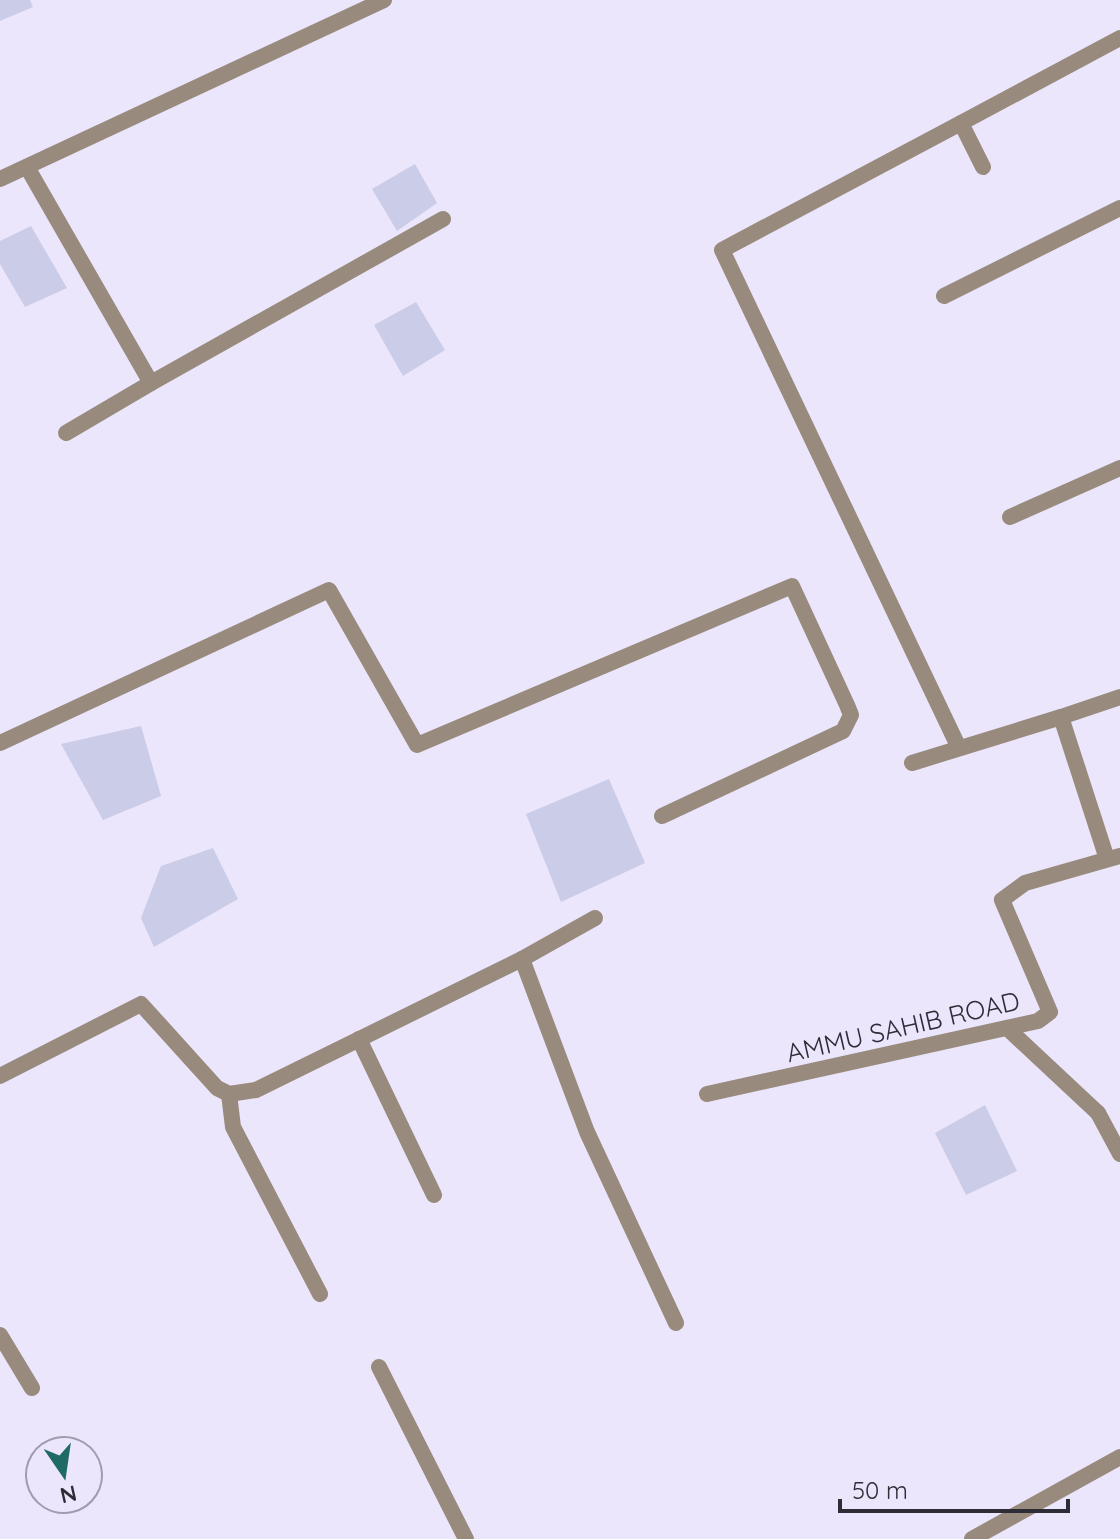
<svg xmlns="http://www.w3.org/2000/svg" width="1120" height="1539" viewBox="0 0 1120 1539" font-family="Quicksand,sans-serif">
<style>
.building{fill:#cbcce8}
.lines{fill:none;stroke-linecap:round;stroke-linejoin:round}
.lane{stroke:#988b7d;stroke-width:16}
.street{stroke:#988b7d;stroke-width:16}
.labels{text-anchor:middle;stroke-width:6;stroke-linejoin:round;paint-order:stroke}
.street-label{font-size:26px;fill:#2e2c36;stroke:#ebe6fc}
</style>
<rect width="100%" height="100%" fill="#ebe6fc"/>
<g class="building">
<path d="M0,0H30L33,7L0,21Z"/>
<path d="M415,164L437,203L397,231L372,189Z"/>
<path d="M31,226L67,288L25,307L0,264V241Z"/>
<path d="M416,302L445,350L403,376L374,325Z"/>
<path d="M141,726L161,796L103,820L61,744Z"/>
<path d="M609,779L645,863L561,902L526,814Z"/>
<path d="M213,848L238,899L154,947L141,918L161,866Z"/>
<path d="M985,1105L1017,1171L966,1195L935,1133Z"/>
</g>
<g class="lines">
<path class="lane" d="M1098,1113L1120,1154"/>
<g class="street">
<path d="M961,123L1120,38"/>
<path d="M27,167L151,383L443,219"/>
<path d="M0,179L384,0"/>
<path d="M944,296L1120,208"/>
<path d="M66,433L151,383"/>
<path d="M1010,517L1120,468"/>
<path d="M1061,717L1120,697"/>
<path d="M0,743L329,590L417,745L792,586L847,705L851,715L843,731L662,816"/>
<path d="M959,748L722,250L961,123L983,167"/>
<path d="M912,763L1061,717L1107,859"/>
<path d="M522,959L595,918"/>
<path d="M1007,1028L1098,1113"/>
<path d="M359,1039L434,1195"/>
<path d="M0,1076L141,1004L217,1088L229,1094L256,1090L522,959L587,1132L676,1323"/>
<path d="M229,1094L233,1127L320,1294"/>
<path d="M707,1094L1038,1021L1050,1012L1002,900L1025,883L1120,856"/>
<path d="M0,1335L32,1388"/>
<path d="M379,1367L466,1539"/>
<path d="M972,1539L1120,1457"/>
</g>
</g>
<g class="labels">
<g class="street-label">
<text transform="translate(903 1027) rotate(-13)" y="9">AMMU SAHIB ROAD</text>
</g>
</g>
<g transform="translate(64 1475) rotate(167)"><circle r="38" fill="#ebe6fc" stroke="#9f9cad" stroke-width="2"/>
<path d="M0-6L14 30L0 20L-14 30Z" fill="#1f6a65"/>
<text y="-12" font-size="22" font-weight="bold" text-anchor="middle" fill="#2e2c36">N</text>
</g>
<path d="M840 1499v12h228v-12" fill="none" stroke="#2e2c36" stroke-width="4"/>
<text x="852" y="1499" font-size="24" fill="#2e2c36" stroke="#ebe6fc" stroke-width="6" paint-order="stroke">50 m</text>
</svg>
